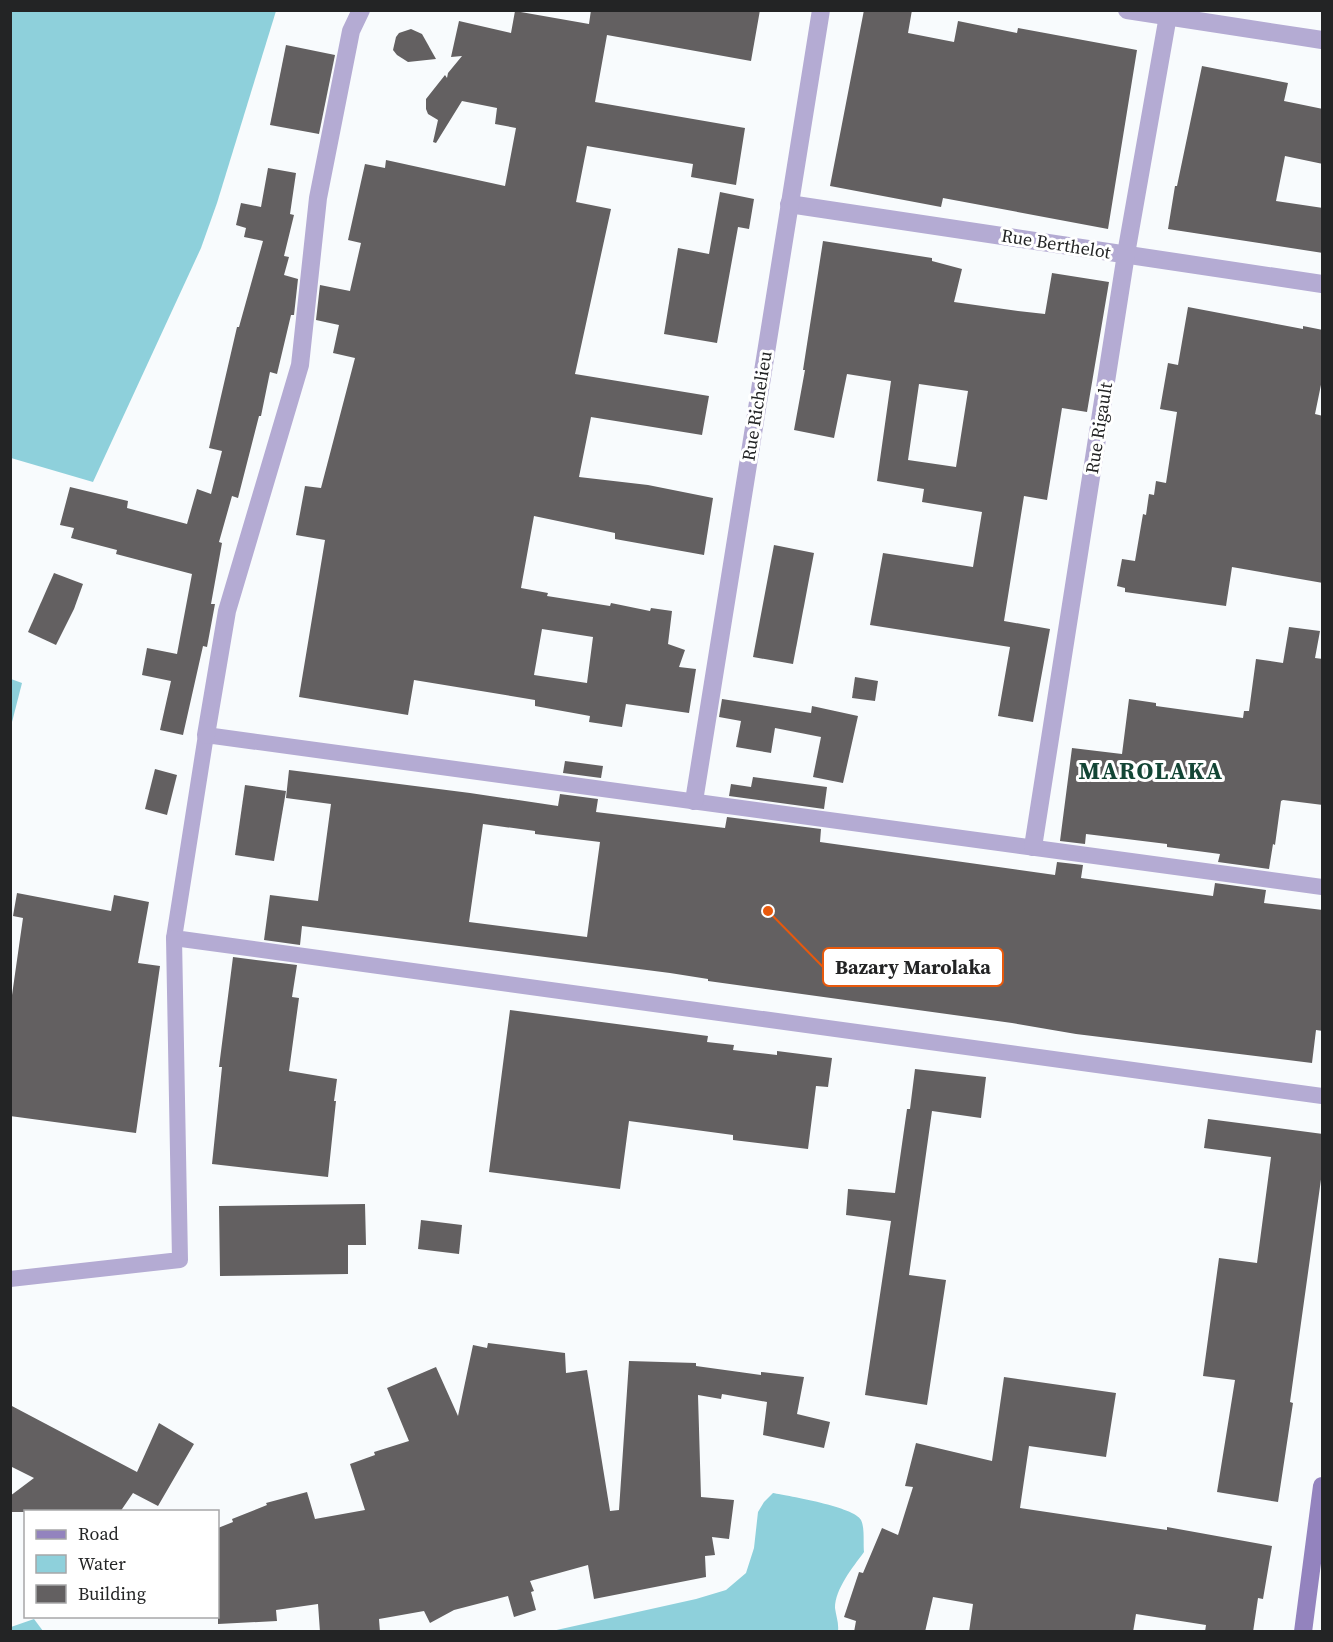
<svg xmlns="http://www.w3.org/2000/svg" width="1333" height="1642" viewBox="0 0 1333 1642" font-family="'Source Serif 4',serif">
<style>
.water{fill:#8ed0db}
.building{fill:#636061;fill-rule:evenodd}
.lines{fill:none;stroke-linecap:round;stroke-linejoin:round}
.service{stroke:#b4abd3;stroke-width:16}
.minor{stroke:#b4abd3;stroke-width:18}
.secondary{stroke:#9383be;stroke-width:18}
.labels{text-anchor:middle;stroke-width:6;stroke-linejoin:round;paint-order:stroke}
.street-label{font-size:18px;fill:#232425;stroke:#fff}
.district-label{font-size:24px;font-weight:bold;letter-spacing:1.5px;fill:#134535;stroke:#fff}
.leader{fill:none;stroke:#e8590c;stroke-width:2}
.callout-dot{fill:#e8590c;stroke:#fff;stroke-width:2}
.callout{fill:#fff;stroke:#e8590c;stroke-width:2}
.callout-label{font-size:20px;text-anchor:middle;font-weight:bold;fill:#232425}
</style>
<rect width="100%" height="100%" fill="#f8fbfd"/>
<g class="water">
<path d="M10,11H276L217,203L201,248L93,482L11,458Z"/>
<path d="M11,679L22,683L11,726L10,679Z"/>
<path d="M773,1493C789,1496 855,1507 861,1520C865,1528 863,1543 864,1552C853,1567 835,1589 835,1608C836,1616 839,1623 838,1631H552L696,1599L726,1590L746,1573L754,1548L758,1512L764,1502Z"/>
<path d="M34,1619L43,1631H11V1627Z"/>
</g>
<g class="building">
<path d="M591,10H760L751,61L607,35L595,102L745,128L736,185L691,177L693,164L587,146L576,202L611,209L575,374L709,396L702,435L591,417L579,477L648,485L713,498L704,555L615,539V533L534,516L521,588L548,593L547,596L610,606L611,603L650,611L651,608L672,611L668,644L685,650L679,667L696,669L689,713L626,704L622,727L589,722L590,716L535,706V700L414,680L408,715L299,697L325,540L296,535L305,486L321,488L355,358L333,353L339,325L316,320L320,285L350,291L361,243L348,240L365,164L385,168L386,160L505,186L516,128L495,124L497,108L462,101L436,143L433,142L438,120L428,114L426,109V99L445,75L447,78L448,73L462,56L451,57L459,21L511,33L515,11L589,24ZM542,629L593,637L587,683L534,675Z"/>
<path d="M864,10H912L908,33L954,42L958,21L1017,33L1018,28L1137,50L1108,229L943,198L941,207L830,186Z"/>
<path d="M411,29L422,34L436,59L408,62L397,55L393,50L396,37L399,33Z"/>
<path d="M286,45L335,55L319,134L270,125Z"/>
<path d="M1202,66L1288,83L1284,101L1323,109V164L1285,156L1276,201L1323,208V253L1168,229L1175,186H1177Z"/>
<path d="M268,168L296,173L290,214L294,215L284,256L289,257L284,275L298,279L294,315H291L277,374L270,372L261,416H259L238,498L232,496L219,542L222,543L211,604H215L207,647L203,646L183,735L160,730L171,681L142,675L147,648L177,654L192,574L116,554L117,550L71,538L74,528L60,525L70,487L128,501L127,508L187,524L197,489L211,494L222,451L209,448L237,327H239L263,241L244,237L246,228L236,225L241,203L261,207Z"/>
<path d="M720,192L754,199L749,229L738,227L717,343L664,334L678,248L709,254Z"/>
<path d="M823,241L932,258V261L962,269L954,302L1018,311L1045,314L1052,273L1109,282L1087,412L1062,408L1047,500L1024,496L1004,621L1050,629L1033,722L998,716L1010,647L870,625L883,553L973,567L982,512L922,502L924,489L877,481L891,381L847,374L834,438L794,430L805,370H803ZM919,384L968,391L956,467L908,460Z"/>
<path d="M1188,307L1303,329V326L1323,330V375L1315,414L1323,416V583L1232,567L1226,606L1125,592V588L1117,586L1122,559L1135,561L1143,514L1146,515L1149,494L1154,495L1156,481L1166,483L1177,412L1160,409L1168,363L1178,365Z"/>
<path d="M774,545L814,553L793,664L753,657Z"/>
<path d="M54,573L83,584L74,609L56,645L28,632Z"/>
<path d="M1289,627L1320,631L1315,658L1323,659V805L1283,800L1281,801L1275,845L1273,844L1269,869L1218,862L1220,854L1167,847V844L1086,834L1085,844L1060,841L1072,748L1122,754L1129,699L1156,703V706L1243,718L1244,711H1249L1256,659L1283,663Z"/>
<path d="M855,677L878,681L875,701L852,698Z"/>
<path d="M722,699L811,713L812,706L858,716L843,783L813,777L821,737L775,728L771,753L736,747L741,721L719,717Z"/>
<path d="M565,761L603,766L601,778L563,773Z"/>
<path d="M155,769L177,775L167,815L145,809Z"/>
<path d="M289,770L470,793L558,806L560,794L598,799L596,812L725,828L727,817L821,829L820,842L1055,875L1057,862L1083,865L1081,878L1213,896L1215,883L1266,890L1264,903L1323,910V1031L1316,1030L1312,1063L1076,1034L1012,1023L708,981V979L670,973L302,926L300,945L264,940L270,895L318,901L331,804L286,798ZM483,824L535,831V834L600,842L587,937L469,922Z"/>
<path d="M753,777L827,787L824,809L729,796L731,784L751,787Z"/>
<path d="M245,785L286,791L274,861L235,855Z"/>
<path d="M17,893L111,911L114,895L149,902L138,963L160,966L136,1133L10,1116V1009L23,918L13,916Z"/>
<path d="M233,957L297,965L292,997L299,998L289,1071L337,1079L334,1101H336L328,1177L212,1164L222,1067H219Z"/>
<path d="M510,1010L708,1036L707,1042L734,1045L733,1050L777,1055V1051L832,1058L828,1087L816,1086L808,1149L733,1140V1135L629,1121L620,1189L489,1172Z"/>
<path d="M915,1069L986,1077L981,1118L932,1111L909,1275L946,1280L927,1405L865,1395L891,1221L846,1215L848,1189L895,1193L907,1109H910Z"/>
<path d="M1208,1119L1323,1134V1165L1290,1402L1293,1403L1278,1502L1217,1492L1235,1380L1203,1376L1219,1258L1257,1263L1271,1157L1204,1148Z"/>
<path d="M365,1204L366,1245H348V1274L220,1276L219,1206Z"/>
<path d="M421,1220L462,1225L459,1254L418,1249Z"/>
<path d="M488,1343L565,1353L566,1373L587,1370L610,1511L619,1510L629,1361L696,1363V1366L761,1375V1372L804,1377L797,1414L830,1422L824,1448L763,1435L767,1402L722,1394L721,1399L698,1395L701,1497L734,1500L729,1539L712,1537L715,1555L705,1556L706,1577L594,1599L588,1565L530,1581L534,1591L531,1592L536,1610L514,1617L508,1596L454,1610L430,1623L424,1611L379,1619L380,1632H320L318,1604L276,1610L277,1621L218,1624V1528L233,1522L232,1519L267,1505L266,1503L307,1492L315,1519L365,1510L350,1464L375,1455L374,1452L409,1441L387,1388L436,1367L458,1416L473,1345L487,1348Z"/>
<path d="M1004,1377L1116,1393L1106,1457L1029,1446L1020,1508L1167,1530V1527L1272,1546L1263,1599L1258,1598L1253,1632H1205L1206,1625L1136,1614L1133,1632H969L973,1604L933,1597L925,1632H854L856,1621L844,1617L859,1572L863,1573L882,1528L898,1535L913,1487L905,1486L916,1443L992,1461Z"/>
<path d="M10,1405L137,1472L159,1423L194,1444L158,1506L133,1493L120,1512H10V1496L34,1478L10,1466Z"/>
</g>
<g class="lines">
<g class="service">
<path d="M1322,887L206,735L174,938L1322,1096"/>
<path d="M10,1279L180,1260L174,938"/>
</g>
<g class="minor">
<path d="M1127,10L1322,40"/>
<path d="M789,204L1322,284"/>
<path d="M206,735L227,611L300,365L318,198L351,31L361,10"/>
<path d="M694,801L821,10"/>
<path d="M1033,847L1126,254L1169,10"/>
</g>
<path class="secondary" d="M1303,1632L1322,1486"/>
</g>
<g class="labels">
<g class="street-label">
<text transform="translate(1056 244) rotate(9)" y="6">Rue Berthelot</text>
<text transform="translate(757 406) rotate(-81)" y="6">Rue Richelieu</text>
<text transform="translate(1099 428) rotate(-81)" y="6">Rue Rigault</text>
</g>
<g class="district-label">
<text x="1151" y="779">MAROLAKA</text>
</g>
</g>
<path class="leader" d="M768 911L823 967"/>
<circle class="callout-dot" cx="768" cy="911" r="6"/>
<rect class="callout" x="823" y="948" width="180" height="38" rx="6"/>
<g class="callout-label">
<text x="913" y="974">Bazary Marolaka</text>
</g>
<rect width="1333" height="1642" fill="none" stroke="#232425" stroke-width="24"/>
<rect x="24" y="1510" width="195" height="108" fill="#ffffff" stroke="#a7a7a8" stroke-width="1.5"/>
<rect x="36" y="1530" width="30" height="9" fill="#9383be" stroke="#a7a7a8" stroke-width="1.5"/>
<text x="78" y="1540" font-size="18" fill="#232425">Road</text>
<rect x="36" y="1555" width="30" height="18" fill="#8ed0db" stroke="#a7a7a8" stroke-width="1.5"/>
<text x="78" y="1570" font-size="18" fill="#232425">Water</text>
<rect x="36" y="1585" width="30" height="18" fill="#636061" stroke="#a7a7a8" stroke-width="1.5"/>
<text x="78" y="1600" font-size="18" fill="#232425">Building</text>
</svg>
